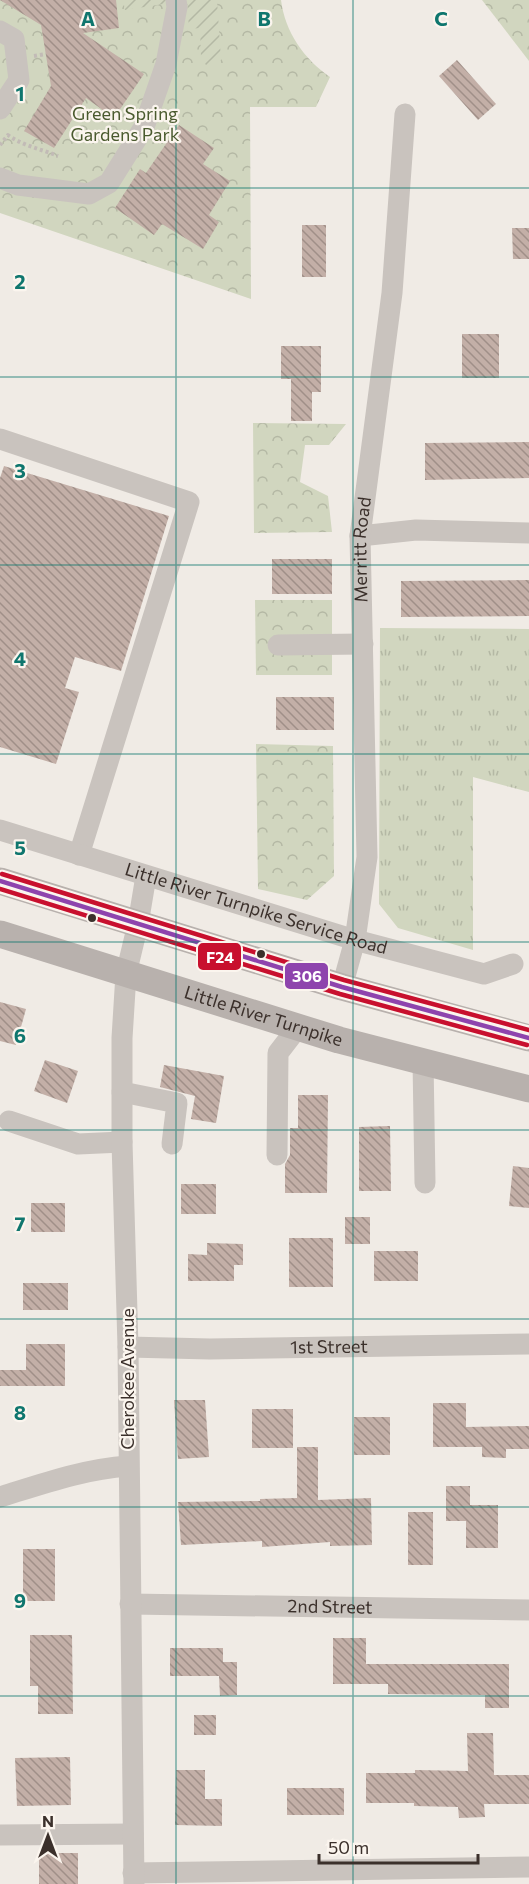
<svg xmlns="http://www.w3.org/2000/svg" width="529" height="1884" viewBox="0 0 529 1884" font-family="Commissioner,sans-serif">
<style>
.grass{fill:url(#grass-tufts)}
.forest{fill:url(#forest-crowns)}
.garden{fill:url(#garden-furrows)}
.building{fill:url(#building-back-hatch)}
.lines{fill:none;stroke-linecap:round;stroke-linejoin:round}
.path{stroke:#c2bbb6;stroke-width:4;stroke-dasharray:3 3;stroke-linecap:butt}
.minor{stroke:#c9c3be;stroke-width:21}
.major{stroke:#b8b1ad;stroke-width:27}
.bus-1-casing{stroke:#fbf5ee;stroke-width:9}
.bus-2-casing{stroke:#fbf5ee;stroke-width:9}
.bus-3-casing{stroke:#fbf5ee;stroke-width:9}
.bus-1{stroke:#8e44ad;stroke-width:4.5}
.bus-2{stroke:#c8102e;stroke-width:4.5}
.bus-3{stroke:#c8102e;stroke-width:4.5}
.grid{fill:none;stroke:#0f766e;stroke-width:1.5;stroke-opacity:0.55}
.bus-dot{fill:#3b302b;stroke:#fbf5ee;stroke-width:2}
.labels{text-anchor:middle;stroke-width:4.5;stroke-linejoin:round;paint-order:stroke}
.park-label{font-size:18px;fill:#4a5a2e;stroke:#fbf5ee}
.street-label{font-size:18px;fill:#3b302b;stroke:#fbf5ee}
.grid-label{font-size:20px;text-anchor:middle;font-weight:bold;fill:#0f766e;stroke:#fbf5ee;stroke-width:4.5;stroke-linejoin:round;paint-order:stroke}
.line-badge{stroke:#fbf5ee;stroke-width:2}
.badge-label{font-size:16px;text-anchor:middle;font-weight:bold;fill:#fff}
</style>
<defs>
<pattern id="grass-tufts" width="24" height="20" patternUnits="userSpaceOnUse" patternTransform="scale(1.5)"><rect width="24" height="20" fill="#d1d6bf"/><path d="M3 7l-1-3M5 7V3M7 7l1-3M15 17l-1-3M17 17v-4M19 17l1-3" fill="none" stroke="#b4b8a4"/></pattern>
<pattern id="forest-crowns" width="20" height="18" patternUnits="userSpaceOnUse" patternTransform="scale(1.5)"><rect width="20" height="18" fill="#d1d6bf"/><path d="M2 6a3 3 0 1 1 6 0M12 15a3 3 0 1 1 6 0" fill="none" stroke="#b4b8a4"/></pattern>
<pattern id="garden-furrows" width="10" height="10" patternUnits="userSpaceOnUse" patternTransform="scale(1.5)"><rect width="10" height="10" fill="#d1d6bf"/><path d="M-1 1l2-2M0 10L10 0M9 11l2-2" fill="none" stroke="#b4b8a4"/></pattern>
<pattern id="building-back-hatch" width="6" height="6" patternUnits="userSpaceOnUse" patternTransform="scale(1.5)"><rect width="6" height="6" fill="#c3afa7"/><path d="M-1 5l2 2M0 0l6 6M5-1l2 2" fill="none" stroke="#a08f88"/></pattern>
</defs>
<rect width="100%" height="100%" fill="#f0ebe5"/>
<path class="grass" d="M380,628L529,629V792L473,777V950L398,928L379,904Z"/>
<g class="forest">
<path d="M0,0H281C285,32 304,59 330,77L316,107H250L251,299L0,213Z"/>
<path d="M482,0H529V61Z"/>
<path d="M253,423L346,424L329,445H305L300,482L328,496L332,532L254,533Z"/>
<path d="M255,600H332V675H256Z"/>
<path d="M256,744L333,746L334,876L307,900L258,889Z"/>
</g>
<g class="garden">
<path d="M123,0H170V3L125,10Z"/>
<path d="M187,0H217L221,60L211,72L201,58L200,28L189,29Z"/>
</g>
<g class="building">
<path d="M0,0H116L119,28L83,33L144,74L114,118L86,98L54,148L24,131L51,86L41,25Z"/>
<path d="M457,60L496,104L478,120L439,76Z"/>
<path d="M179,125L214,148L203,164L230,181L209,215L219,222L203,249L162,224L154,235L115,208L140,169L146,173Z"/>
<rect x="302" y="225" width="24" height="52"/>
<path d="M512,228H529V259H513Z"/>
<rect x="462" y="334" width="37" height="44"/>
<path d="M281,346H321V392H312V421H291V379H281Z"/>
<path d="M529,442V478L425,480V443Z"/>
<path d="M4,466L169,516L121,671L75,657L65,688L79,692L56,764L0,747V478Z"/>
<rect x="272" y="559" width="60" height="35"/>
<path d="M529,580V616L401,617V581Z"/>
<rect x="276" y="697" width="58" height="33"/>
<path d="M0,1002L26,1009L16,1045L0,1041Z"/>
<path d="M45,1060L78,1071L67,1103L34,1091Z"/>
<path d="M164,1065L224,1076L216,1123L191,1119L195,1096L160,1087Z"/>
<path d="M298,1095H328L327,1193H285V1164L290,1155V1128H298Z"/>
<path d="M390,1126L391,1191H359V1127Z"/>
<path d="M513,1166L529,1168V1208L509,1206Z"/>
<rect x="181" y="1184" width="35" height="30"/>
<rect x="31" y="1203" width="34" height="29"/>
<rect x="345" y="1217" width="25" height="27"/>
<rect x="289" y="1238" width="44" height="49"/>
<path d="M207,1243L243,1244V1265H234V1281H188V1254L207,1255Z"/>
<rect x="374" y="1251" width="44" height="30"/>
<rect x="23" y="1283" width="45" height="27"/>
<path d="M26,1344H65V1386H0V1370H26Z"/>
<path d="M174,1400H205L209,1457L178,1459Z"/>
<path d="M433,1403H466V1427L529,1426V1449H506V1458L482,1457V1447H433Z"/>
<rect x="252" y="1409" width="41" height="39"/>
<rect x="354" y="1417" width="36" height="38"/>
<path d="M297,1447H318V1500L371,1498L372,1545L330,1546V1542L262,1547V1541L181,1545L178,1502L260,1501V1499L297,1498Z"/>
<path d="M446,1486H470V1505H498V1548H466V1521H446Z"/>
<rect x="408" y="1512" width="25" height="53"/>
<rect x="23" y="1549" width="32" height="52"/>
<path d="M30,1635H72L73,1714H38V1686H30Z"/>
<path d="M333,1638H366V1664H509V1708H485V1695L388,1694V1684H333Z"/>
<path d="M170,1648H223V1662H237V1695L220,1696L219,1676H170Z"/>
<rect x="194" y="1715" width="22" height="20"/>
<path d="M467,1733H493L494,1775H529V1804H484L485,1817L459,1818L458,1807L414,1806V1803H366V1773H415V1770L468,1771Z"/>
<path d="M70,1757L71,1805L17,1806L15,1758Z"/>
<path d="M176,1770H205V1799H222V1826L175,1825Z"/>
<rect x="287" y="1788" width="57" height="27"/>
<rect x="39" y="1853" width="39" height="31"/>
</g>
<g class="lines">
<g class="path">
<path d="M34,56L46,54"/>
<path d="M0,145L8,135C23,146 41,149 58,156"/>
</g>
<g class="minor">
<path d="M0,31L14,39L19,80L0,109"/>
<path d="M0,178L18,185L89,194L109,183L144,127L166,64L177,7L176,0"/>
<path d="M0,439L189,502L79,855"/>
<path d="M360,536L416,530L529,533"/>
<path d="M278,645L363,644"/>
<path id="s1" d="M0,830L355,940L484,974L513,964"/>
<path id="s2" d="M342,987L355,940L367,857L360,536L392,293L405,114"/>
<path d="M423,1061L425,1183"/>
<path d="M122,1092L177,1103L172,1144"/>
<path d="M9,1121L78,1144L122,1142"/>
<path d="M277,1155L278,1053L298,1027"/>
<path id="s3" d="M128,1347L210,1349L529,1344"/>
<path d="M0,1497C42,1484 84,1469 128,1466"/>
<path id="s4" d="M130,1604L529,1610"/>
<path d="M0,1835L133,1834"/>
<path d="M133,1873L529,1867"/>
<path d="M134,1884L128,1347L122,1142V1038L126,974L138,924L146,876"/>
</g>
<g class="major">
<path d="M0,881L342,987L529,1038"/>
<path id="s5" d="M0,934L339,1040L529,1089"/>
</g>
<defs>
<path id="bus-1" d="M0,881L342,987L529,1038"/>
<path id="bus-2" d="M0,889L340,994L527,1045"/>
<path id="bus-3" d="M2,874L344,980L529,1030"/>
</defs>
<use href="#bus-1" class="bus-1-casing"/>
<use href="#bus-2" class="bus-2-casing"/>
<use href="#bus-3" class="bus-3-casing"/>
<use href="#bus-1" class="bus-1"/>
<use href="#bus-2" class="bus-2"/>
<use href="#bus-3" class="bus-3"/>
</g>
<path class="grid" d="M176,0V1884M353,0V1884M0,188H529M0,377H529M0,565H529M0,754H529M0,942H529M0,1130H529M0,1319H529M0,1507H529M0,1696H529"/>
<g class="bus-dot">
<circle cx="92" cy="918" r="5"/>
<circle cx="261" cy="954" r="5"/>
</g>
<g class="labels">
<g class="park-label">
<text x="125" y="120">Green Spring<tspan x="125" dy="21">Gardens Park</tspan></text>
</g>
<g class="street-label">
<text dy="6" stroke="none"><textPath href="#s2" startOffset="440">Merritt Road</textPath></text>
<text dy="6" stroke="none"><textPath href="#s1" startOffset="268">Little River Turnpike Service Road</textPath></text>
<text dy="6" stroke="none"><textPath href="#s5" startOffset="276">Little River Turnpike</textPath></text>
<text dy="6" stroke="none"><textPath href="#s3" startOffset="201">1st Street</textPath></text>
<text transform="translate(128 1379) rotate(-90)" y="6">Cherokee Avenue</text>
<text dy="6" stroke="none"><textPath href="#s4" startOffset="200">2nd Street</textPath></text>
</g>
</g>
<g class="grid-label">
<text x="88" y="26">A</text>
<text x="264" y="26">B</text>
<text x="441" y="26">C</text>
<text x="20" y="101">1</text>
<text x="20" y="289">2</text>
<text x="20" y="478">3</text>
<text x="20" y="666">4</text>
<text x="20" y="855">5</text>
<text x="20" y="1043">6</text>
<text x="20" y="1231">7</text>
<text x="20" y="1420">8</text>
<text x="20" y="1608">9</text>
</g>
<g class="line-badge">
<rect x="197" y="942" width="45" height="29" rx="6" fill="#c8102e"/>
<rect x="284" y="962" width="45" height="28" rx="6" fill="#8e44ad"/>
</g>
<g class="badge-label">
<text x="220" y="963">F24</text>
<text x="307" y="982">306</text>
</g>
<g transform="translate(48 1836)" stroke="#fbf5ee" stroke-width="4.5" paint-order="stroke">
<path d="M0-4.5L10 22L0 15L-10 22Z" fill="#3b302b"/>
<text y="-9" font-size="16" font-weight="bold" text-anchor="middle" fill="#3b302b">N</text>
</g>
<path d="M319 1854v9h159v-9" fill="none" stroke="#3b302b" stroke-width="3"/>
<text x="328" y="1854" font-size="18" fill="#3b302b" stroke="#fbf5ee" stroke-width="4.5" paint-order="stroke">50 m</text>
</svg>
